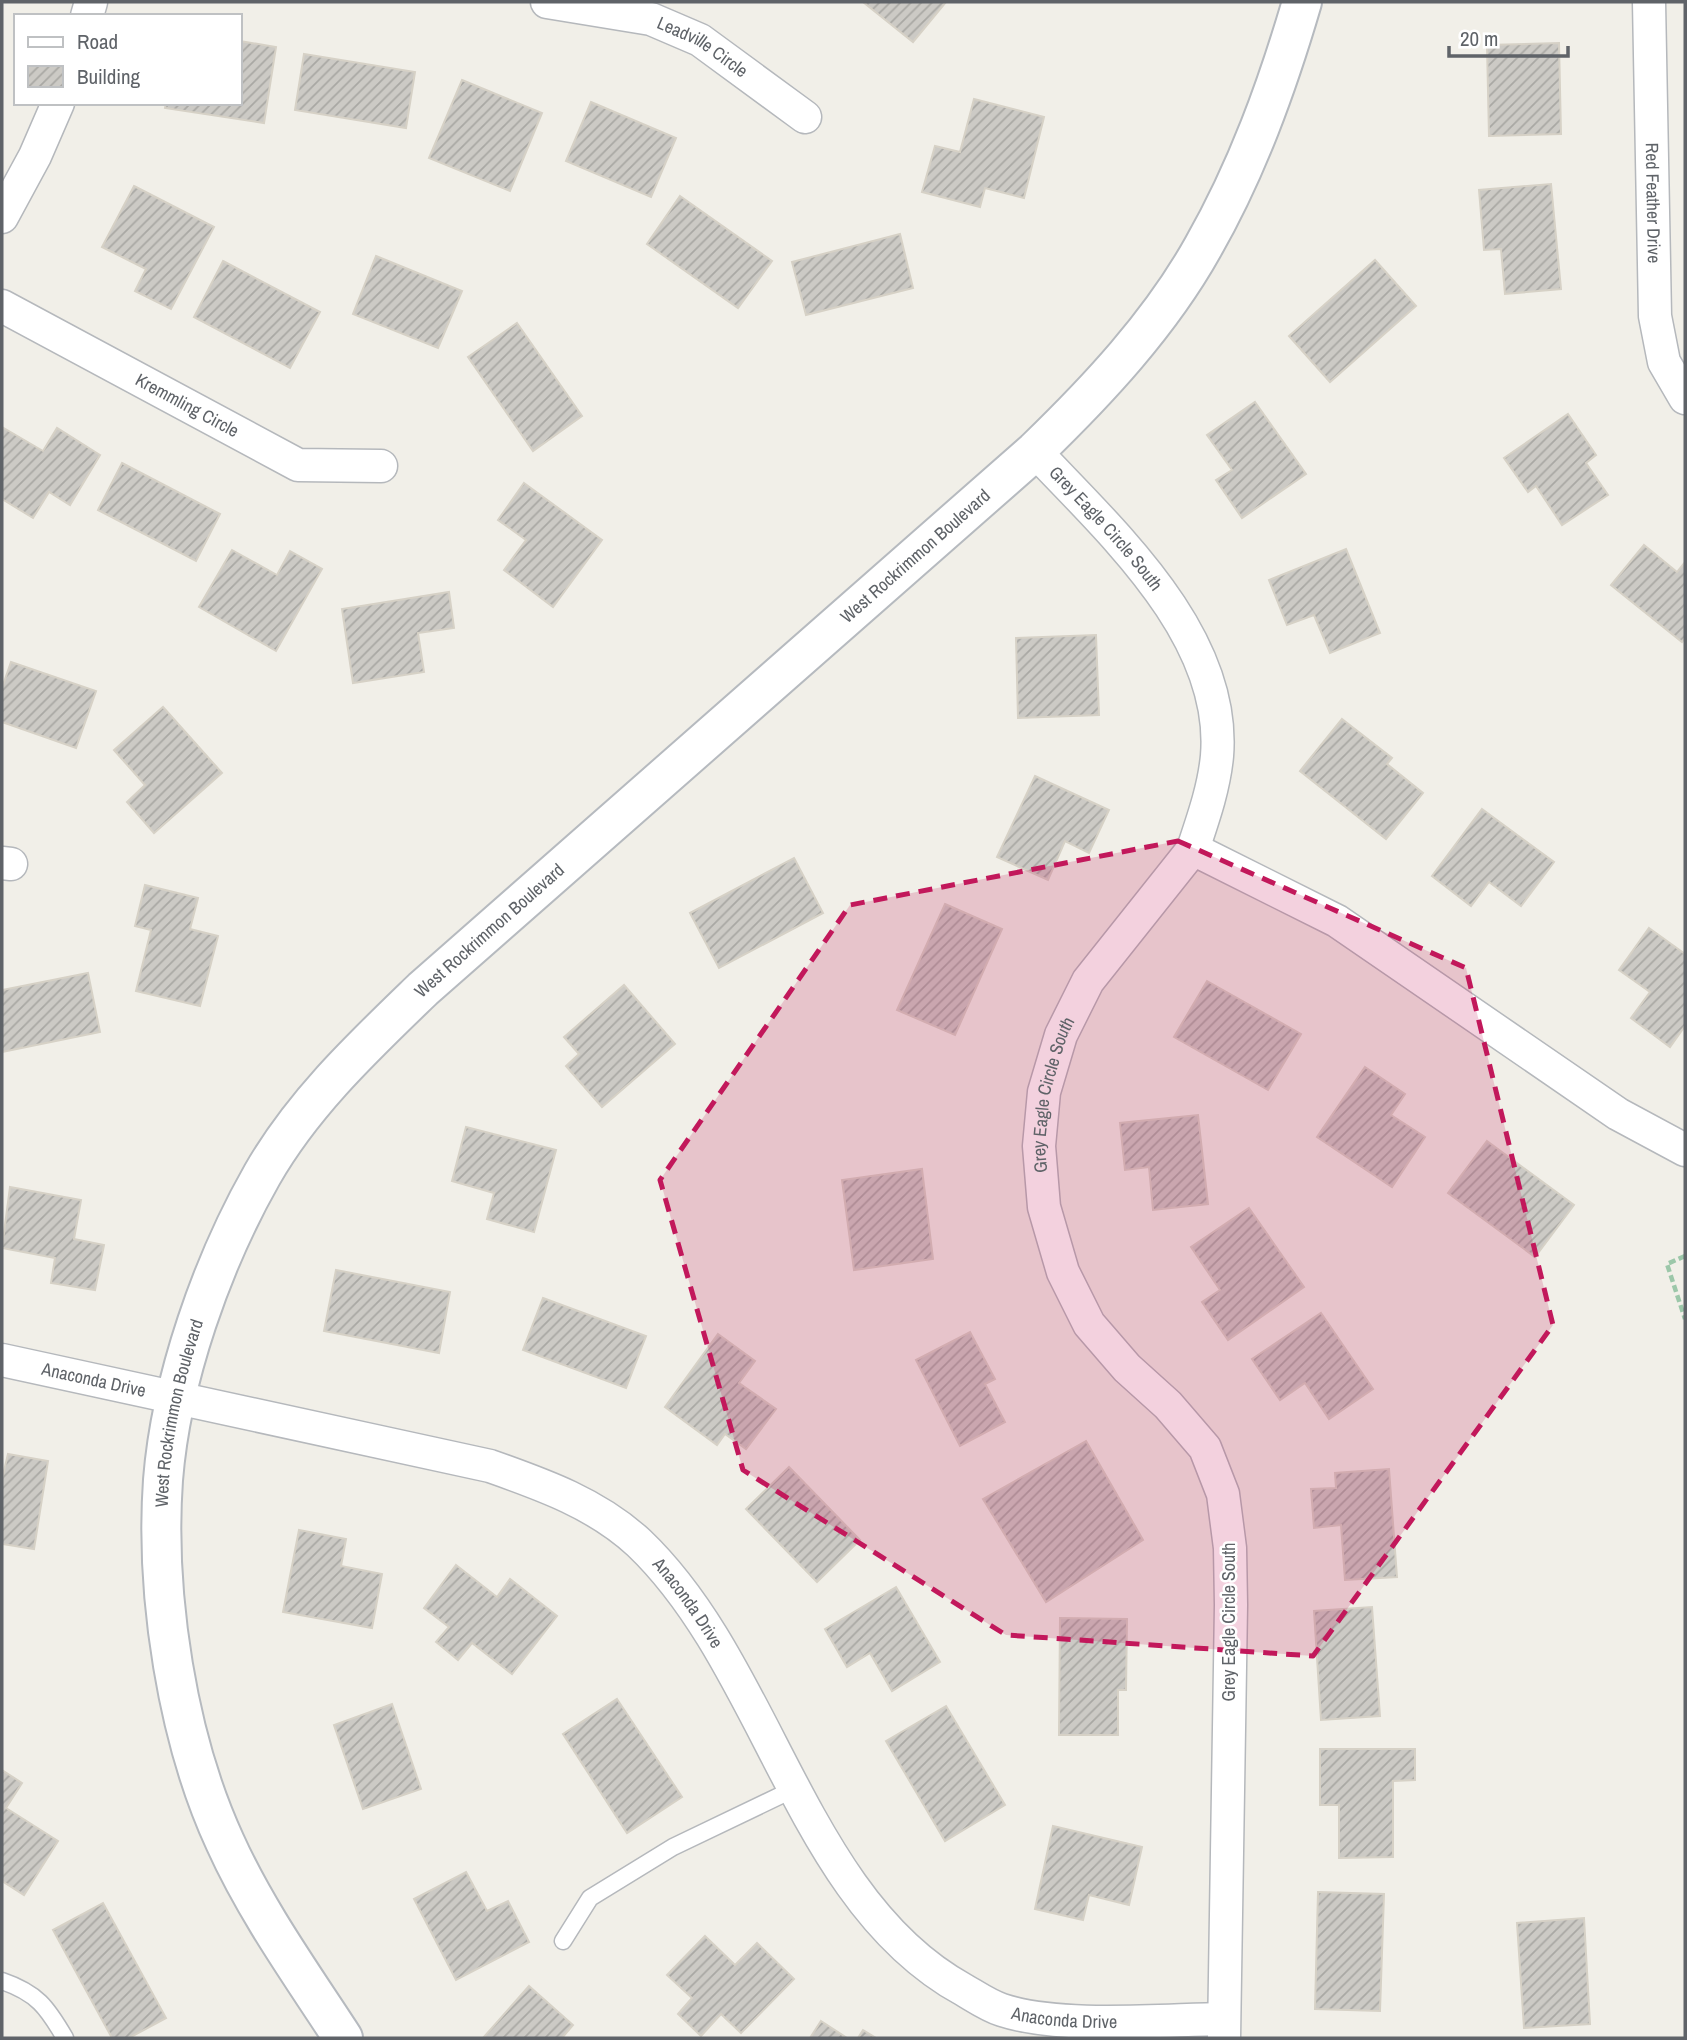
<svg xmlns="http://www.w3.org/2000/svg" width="1687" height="2040" viewBox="0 0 1687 2040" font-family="'Archivo Narrow',sans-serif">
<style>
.building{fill:url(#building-hatch);stroke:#d6d1c6;stroke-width:2}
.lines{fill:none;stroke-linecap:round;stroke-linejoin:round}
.lane-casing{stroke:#b5b8bc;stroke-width:19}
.street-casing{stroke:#b5b8bc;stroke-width:35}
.secondary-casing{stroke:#b6babf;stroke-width:42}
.path{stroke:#9cc7a9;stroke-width:4.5;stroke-dasharray:7 3.5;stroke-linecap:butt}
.lane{stroke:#fff;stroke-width:16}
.street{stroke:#fff;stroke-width:32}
.secondary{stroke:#fff;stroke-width:38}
.marked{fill:#c2185b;fill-opacity:0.2;stroke:#c2185b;stroke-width:5;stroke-dasharray:14 9;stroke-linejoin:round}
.labels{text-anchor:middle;stroke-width:5;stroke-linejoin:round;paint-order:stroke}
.street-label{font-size:18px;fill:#5f6368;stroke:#fff}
</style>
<defs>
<pattern id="building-hatch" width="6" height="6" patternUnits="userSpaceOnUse" patternTransform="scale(1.75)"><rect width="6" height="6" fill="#cccac5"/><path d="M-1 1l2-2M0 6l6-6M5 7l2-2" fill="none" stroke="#a9a8a4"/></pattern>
</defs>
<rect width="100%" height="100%" fill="#f1efe8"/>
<g class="building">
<path d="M863,2H946L913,42Z"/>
<path d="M240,41L276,47L264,123L165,108L166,103H240Z"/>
<path d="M1559,43L1561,134L1489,136L1487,45Z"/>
<path d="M304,54L415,72L406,128L295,110Z"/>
<path d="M462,80L542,113L510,191L429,158Z"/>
<path d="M974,99L1044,117L1024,198L985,188L980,207L922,192L935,146L960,152Z"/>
<path d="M591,102L676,138L651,197L566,161Z"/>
<path d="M1551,184L1561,289L1505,294L1501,249L1484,250L1479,190Z"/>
<path d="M134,186L214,227L171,309L135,291L146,269L102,247Z"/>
<path d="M680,196L772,261L738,308L647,244Z"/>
<path d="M900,234L913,288L806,315L792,262Z"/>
<path d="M376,256L462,291L438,348L353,314Z"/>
<path d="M1375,260L1416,306L1330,382L1289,336Z"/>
<path d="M223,261L320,312L290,368L194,317Z"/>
<path d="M517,323L582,416L533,451L468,357Z"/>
<path d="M1255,402L1306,474L1242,518L1216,480L1232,470L1207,435Z"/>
<path d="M1568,414L1596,455L1586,463L1608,495L1562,525L1536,486L1528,492L1504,458Z"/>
<path d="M2,427L43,451L57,428L100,455L70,505L49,492L33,518L2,499Z"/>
<path d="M122,463L220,514L196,561L98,510Z"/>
<path d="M524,483L602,540L553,607L504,570L526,540L498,520Z"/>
<path d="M1644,545L1677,572L1685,562V638L1682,642L1611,585Z"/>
<path d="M1346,549L1380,633L1330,653L1314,615L1287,625L1269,580Z"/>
<path d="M232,550L277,575L290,551L322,569L276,651L199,607Z"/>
<path d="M449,592L454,628L418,633L424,672L353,683L342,609Z"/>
<path d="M1096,635L1099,715L1018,718L1016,638Z"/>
<path d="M11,662L96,691L76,748L2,722V688Z"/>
<path d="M163,707L222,773L154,833L127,802L145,785L114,750Z"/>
<path d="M1342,719L1392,758L1387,764L1423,793L1386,839L1300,771Z"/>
<path d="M1035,776L1109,810L1089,853L1065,841L1048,880L997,857Z"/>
<path d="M1482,809L1554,862L1521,906L1489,882L1471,906L1432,876Z"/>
<path d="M794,858L823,913L719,968L690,913Z"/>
<path d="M145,885L198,898L190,929L218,936L200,1006L136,991L151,930L135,926Z"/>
<path d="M945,904L1002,929L955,1035L897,1010Z"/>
<path d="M1649,928L1685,954V1026L1670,1047L1631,1018L1650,992L1619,970Z"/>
<path d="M88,973L100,1032L2,1052V990Z"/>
<path d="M1207,981L1301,1034L1268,1090L1174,1037Z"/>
<path d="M624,985L675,1044L602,1107L566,1066L579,1054L564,1037Z"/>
<path d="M1365,1067L1405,1094L1391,1115L1425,1137L1392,1187L1317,1137Z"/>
<path d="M1198,1115L1208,1204L1153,1210L1149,1167L1125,1170L1120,1123Z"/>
<path d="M466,1127L556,1150L534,1232L487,1219L494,1193L452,1181Z"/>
<path d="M1487,1141L1574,1205L1535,1257L1448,1193Z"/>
<path d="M922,1169L933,1259L854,1270L842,1180Z"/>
<path d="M10,1187L81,1200L74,1239L104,1245L95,1290L51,1283L55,1258L2,1248Z"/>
<path d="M1249,1208L1304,1287L1228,1340L1202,1302L1220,1290L1191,1247Z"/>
<path d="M336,1270L450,1292L439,1353L324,1331Z"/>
<path d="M543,1298L646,1336L626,1388L523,1350Z"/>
<path d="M1321,1313L1373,1389L1329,1419L1305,1383L1280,1400L1252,1359Z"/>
<path d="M970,1332L995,1379L985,1384L1005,1422L960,1446L916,1360Z"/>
<path d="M718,1334L755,1361L739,1383L776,1409L746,1449L725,1434L717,1445L665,1407Z"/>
<path d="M1086,1441L1143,1540L1046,1602L983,1499Z"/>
<path d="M8,1454L48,1461L34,1549L2,1544V1479Z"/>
<path d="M789,1467L860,1540L817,1582L746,1509Z"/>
<path d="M1389,1469L1397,1577L1345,1580L1341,1525L1314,1528L1311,1489L1336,1488L1335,1473Z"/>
<path d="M299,1530L346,1539L341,1566L382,1574L372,1628L283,1612Z"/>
<path d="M456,1565L497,1597L510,1579L557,1616L512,1674L472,1643L458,1660L436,1642L449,1627L424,1608Z"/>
<path d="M896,1587L940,1662L892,1691L870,1653L847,1667L825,1629Z"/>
<path d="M1372,1607L1380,1716L1321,1720L1314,1611Z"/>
<path d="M1060,1618L1127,1619L1126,1690H1118V1735H1059Z"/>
<path d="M617,1699L682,1797L627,1833L563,1734Z"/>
<path d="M392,1704L421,1789L363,1809L334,1725Z"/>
<path d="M946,1706L1005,1805L945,1841L886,1741Z"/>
<path d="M1320,1749H1415V1780L1393,1781V1857L1339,1858V1805H1320Z"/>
<path d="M2,1770L22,1783L6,1808L58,1841L24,1895L2,1881Z"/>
<path d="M1053,1826L1142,1847L1129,1905L1089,1895L1083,1920L1035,1909Z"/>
<path d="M466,1872L487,1911L508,1901L529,1942L456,1980L414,1899Z"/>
<path d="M1318,1892L1384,1894L1380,2011L1315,2009Z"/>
<path d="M103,1903L166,2018L129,2038H112L53,1930Z"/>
<path d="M1584,1918L1590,2024L1524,2028L1517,1923Z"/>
<path d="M705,1936L735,1965L757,1943L794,1979L741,2033L721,2014L701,2036L678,2014L692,1998L667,1975Z"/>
<path d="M529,1986L573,2025L562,2038H483Z"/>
<path d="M821,2021L847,2038H810Z"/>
<path d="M863,2030L876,2038H858Z"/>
</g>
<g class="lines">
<defs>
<g id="lane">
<path d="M563,1941L590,1898L673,1847L796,1788"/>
<path d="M2,1981C37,1993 47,2007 65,2038"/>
</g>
<g id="street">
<path id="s1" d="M547,2L651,19L700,40L805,117"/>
<path id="s2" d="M1649,2L1655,316L1664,362L1685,398"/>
<path d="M87,16L91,2"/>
<path d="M2,217L35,156L58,103"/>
<path id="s3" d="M2,306L298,465L381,466"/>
<path id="s4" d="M1035,451C1110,531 1227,635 1217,756C1214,788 1203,819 1193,849"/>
<path d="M2,863L11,864"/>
<path id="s5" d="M2,1360L490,1466C544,1485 597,1504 639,1543C770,1668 801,1901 964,1990C976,1997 989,2006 1002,2010C1060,2029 1159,2020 1222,2019"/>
<path id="s6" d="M1224,2038L1231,1605L1230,1548L1223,1494L1205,1448L1168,1405L1127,1368L1089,1324L1063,1272L1044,1207L1039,1146L1044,1092L1061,1035L1088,981L1193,849L1337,921L1618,1114L1685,1150"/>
</g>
<g id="secondary">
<path id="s7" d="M343,2038C302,1975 256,1911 225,1842C177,1738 155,1595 163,1480C171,1379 212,1263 262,1175C303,1103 364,1046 423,989L1035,451C1097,391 1160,324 1203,247C1247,170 1277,87 1302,2"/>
</g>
</defs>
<use href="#lane" class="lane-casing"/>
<use href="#street" class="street-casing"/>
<use href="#secondary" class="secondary-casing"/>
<path class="path" d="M1685,1256L1667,1264L1685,1319"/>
<use href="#lane" class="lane"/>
<use href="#street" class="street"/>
<use href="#secondary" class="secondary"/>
</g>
<path class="marked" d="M1178,841L1466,968L1553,1325L1313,1656L1006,1635L743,1470L660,1180L850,905Z"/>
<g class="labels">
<g class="street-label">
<text dy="6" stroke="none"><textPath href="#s1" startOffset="164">Leadville Circle</textPath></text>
<text dy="6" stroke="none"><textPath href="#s2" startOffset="201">Red Feather Drive</textPath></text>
<text dy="6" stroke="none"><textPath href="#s3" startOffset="210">Kremmling Circle</textPath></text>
<text dy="6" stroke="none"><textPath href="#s4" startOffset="105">Grey Eagle Circle South</textPath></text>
<text dy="6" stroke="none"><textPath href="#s7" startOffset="1825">West Rockrimmon Boulevard</textPath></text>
<text dy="6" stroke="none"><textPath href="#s7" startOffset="1258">West Rockrimmon Boulevard</textPath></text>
<text dy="6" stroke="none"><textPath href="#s6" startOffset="1004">Grey Eagle Circle South</textPath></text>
<text dy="6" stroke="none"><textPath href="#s5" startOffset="94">Anaconda Drive</textPath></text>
<text dy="6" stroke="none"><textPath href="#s7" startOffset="668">West Rockrimmon Boulevard</textPath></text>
<text dy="6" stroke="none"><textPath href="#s5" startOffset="746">Anaconda Drive</textPath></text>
<text transform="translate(1229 1622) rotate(-90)" y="6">Grey Eagle Circle South</text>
<text dy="6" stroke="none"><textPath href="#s5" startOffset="1334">Anaconda Drive</textPath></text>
</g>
</g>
<rect width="1687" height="2040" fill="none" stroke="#5f6368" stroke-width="7"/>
<rect x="14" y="14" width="228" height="91" fill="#ffffff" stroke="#bfc1c3" stroke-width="2"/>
<rect x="28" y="37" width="35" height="10" fill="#ffffff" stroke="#bfc1c3" stroke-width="2"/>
<text x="77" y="49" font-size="21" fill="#5f6368">Road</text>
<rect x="28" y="66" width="35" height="21" fill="url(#building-hatch)" stroke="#bfc1c3" stroke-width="2"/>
<text x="77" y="84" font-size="21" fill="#5f6368">Building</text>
<path d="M1449 46v10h119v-10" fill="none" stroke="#5f6368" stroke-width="3.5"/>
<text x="1460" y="46" font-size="21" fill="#5f6368" stroke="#ffffff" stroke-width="5" paint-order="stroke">20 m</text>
</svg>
